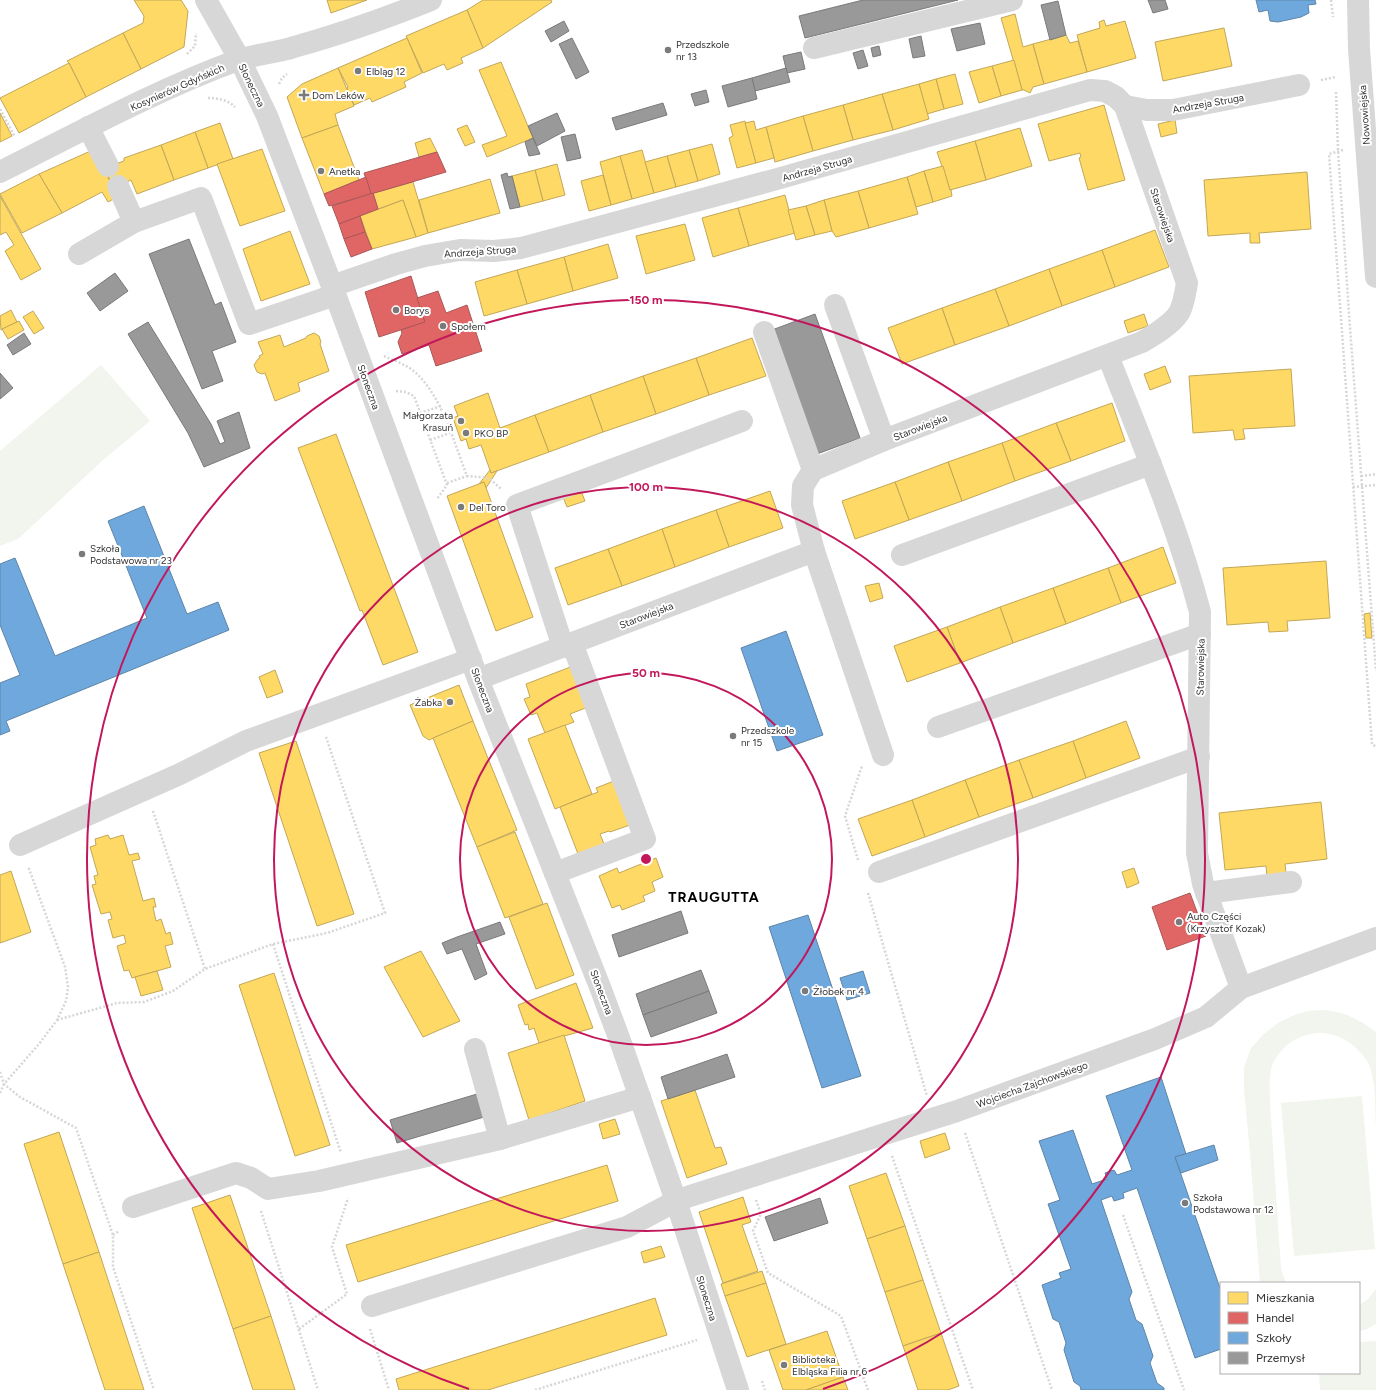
<svg xmlns="http://www.w3.org/2000/svg" width="1376" height="1390" viewBox="0 0 1376 1390" font-family="Figtree,sans-serif">
<style>
.green{fill:#f1f5ed}
.homes{fill:#ffd966;stroke:#c2a757}
.shops{fill:#e06666;stroke:#ac5757}
.schools{fill:#6fa8dc;stroke:#5d85a9}
.industry{fill:#999;stroke:#7a7a7a}
.lines{fill:none;stroke-linecap:round;stroke-linejoin:round}
.path{stroke:#d6d6d6;stroke-width:2.5;stroke-dasharray:2 2;stroke-linecap:butt}
.minor{stroke:#d7d7d7;stroke-width:22}
.ring{fill:none;stroke:#c2185b;stroke-width:2}
.poi-dot{fill:#7a7a7a;stroke:#fff;stroke-width:1.5}
.labels{text-anchor:middle;stroke-width:4;stroke-linejoin:round;paint-order:stroke}
.poi-label{font-size:10px;fill:#333;stroke:#fff;text-anchor:start}
.street-label{font-size:10px;fill:#333;stroke:#fff}
.district-label{font-size:14px;font-weight:bold;letter-spacing:1px;fill:#000;stroke:#fff}
.centre{fill:#c2185b;stroke:#fff;stroke-width:2}
.ring-label{font-size:12px;text-anchor:middle;font-weight:bold;fill:#c2185b;stroke:#fff;stroke-width:4;stroke-linejoin:round;paint-order:stroke}
</style>
<rect width="100%" height="100%" fill="#fff"/>
<g class="green">
<path d="M101,365L150,421L103,460L18,539L0,546V451Z"/>
<path d="M1321,1010C1343,1011 1359,1019 1376,1032V1128C1375,1111 1376,1084 1370,1067C1368,1061 1363,1055 1358,1050C1332,1023 1291,1029 1273,1063C1268,1075 1270,1090 1270,1103L1281,1269L1286,1283H1260L1250,1153L1244,1090V1067L1251,1048L1264,1034L1278,1023L1292,1016L1307,1011Z"/>
<path d="M1362,1096L1375,1249L1294,1256L1281,1103Z"/>
<path d="M1376,1289V1324L1367,1329L1359,1331V1305L1367,1300Z"/>
<path d="M1376,1341V1390H1320L1319,1373H1359V1342Z"/>
</g>
<g class="homes">
<path d="M134,0H181L188,11L184,47L141,69L123,33L143,23L144,16Z"/>
<path d="M327,0H367L331,13Z"/>
<path d="M483,0H551L552,2L483,48L467,10Z"/>
<path d="M467,10L483,48L461,58L463,63L447,70L444,64L423,73L406,36Z"/>
<path d="M1015,14L1023,47L1033,44L1044,84L1033,87L1030,93L1024,90H1022L1001,18Z"/>
<path d="M1104,20L1106,26L1125,21L1136,58L1087,72L1077,35L1100,28L1099,22Z"/>
<path d="M1224,28L1232,66L1163,81L1155,42Z"/>
<path d="M123,33L141,69L86,97L69,63L67,61Z"/>
<path d="M1066,35L1070,43L1078,41L1087,72L1044,84L1033,44Z"/>
<path d="M407,38L422,73L404,82L406,87L372,102L370,98L354,105L347,88L348,87L338,68Z"/>
<path d="M1014,60L1022,90L1001,96L992,66Z"/>
<path d="M501,62L533,138L487,157L482,145L507,136L479,70Z"/>
<path d="M69,63L86,97L19,133L0,98Z"/>
<path d="M992,66L1001,96L979,103L969,72Z"/>
<path d="M338,68L354,106L335,114L338,125L302,138L287,97L302,84Z"/>
<path d="M955,74L963,104L944,109L936,79Z"/>
<path d="M936,79L944,109L927,114L919,84Z"/>
<path d="M919,84L929,119L893,130L882,94Z"/>
<path d="M882,94L893,130L853,140L843,105Z"/>
<path d="M843,105L853,140L813,151L803,116Z"/>
<path d="M1104,105L1125,180L1088,190L1079,158L1081,157L1080,153L1049,161L1038,124Z"/>
<path d="M0,113L12,136L0,142Z"/>
<path d="M803,116L813,151L775,162L766,127Z"/>
<path d="M1175,120L1177,133L1161,137L1158,124Z"/>
<path d="M745,121L756,163L737,168L729,138L733,136L730,125Z"/>
<path d="M754,121L756,130L766,127L774,158L756,163L745,123Z"/>
<path d="M220,123L233,159L208,168L195,132Z"/>
<path d="M338,125L359,180L324,194L302,138Z"/>
<path d="M467,125L475,142L465,146L457,129Z"/>
<path d="M1020,128L1032,166L986,180L975,141Z"/>
<path d="M195,132L208,168L174,180L161,145Z"/>
<path d="M430,138L437,152L419,157L415,143Z"/>
<path d="M975,141L986,180L950,190L937,152Z"/>
<path d="M712,144L720,174L698,181L689,150Z"/>
<path d="M161,145L174,180L137,194L131,180L114,188L104,168L124,161V158Z"/>
<path d="M95,149L117,197L108,202L102,192L62,213L39,174Z"/>
<path d="M262,149L285,211L240,226L217,164Z"/>
<path d="M642,150L654,193L632,199L620,156Z"/>
<path d="M689,150L698,181L676,187L667,156Z"/>
<path d="M620,156L632,199L611,205L600,162Z"/>
<path d="M667,156L676,187L654,193L645,162Z"/>
<path d="M557,164L565,195L543,201L535,170Z"/>
<path d="M943,166L950,190H951L952,196L933,202L924,171Z"/>
<path d="M535,170L543,201L520,207L512,176Z"/>
<path d="M924,171L933,202L916,207L907,177Z"/>
<path d="M1307,172L1311,229L1259,233L1260,243H1250V233L1208,236L1204,180Z"/>
<path d="M39,174L62,213L22,233L0,194Z"/>
<path d="M603,175L611,205L589,211L581,181Z"/>
<path d="M907,177L918,214L869,228L858,191Z"/>
<path d="M490,179L500,213L428,233L419,200Z"/>
<path d="M413,182L428,233L416,237L403,200L378,209L373,193Z"/>
<path d="M858,191L869,228L836,237L832,231L824,200Z"/>
<path d="M785,195L795,233L749,246L738,208Z"/>
<path d="M0,196L41,269L21,280L5,251L14,245L6,232L0,235Z"/>
<path d="M403,200L416,237L372,249L360,216Z"/>
<path d="M824,200L832,231L815,235L806,206Z"/>
<path d="M806,206L815,235L796,240L788,210Z"/>
<path d="M738,208L749,246L713,257L702,218Z"/>
<path d="M685,224L695,260L646,274L636,236Z"/>
<path d="M1155,230L1169,267L1115,287L1102,250Z"/>
<path d="M290,231L310,284L261,301L243,249Z"/>
<path d="M608,244L618,278L573,291L564,257Z"/>
<path d="M1102,250L1115,287L1062,306L1049,269Z"/>
<path d="M564,257L573,291L527,304L517,270Z"/>
<path d="M1049,269L1062,306L1009,326L995,289Z"/>
<path d="M517,270L527,304L484,316L475,282Z"/>
<path d="M995,289L1009,326L955,345L942,308Z"/>
<path d="M942,308L955,345L902,364L888,328Z"/>
<path d="M11,310L17,322L1,330L0,316Z"/>
<path d="M33,311L44,328L34,334L23,317Z"/>
<path d="M1144,314L1148,326L1128,333L1124,321Z"/>
<path d="M19,321L24,330L8,339L2,329Z"/>
<path d="M314,333L319,336L321,342L320,344L329,371L298,383L300,391L275,401L265,373L262,374L257,372L254,365L258,359L260,358L259,356L263,354L258,342L280,335L284,347L306,338L307,336Z"/>
<path d="M752,338L766,376L709,395L696,358Z"/>
<path d="M696,358L709,395L656,414L643,376Z"/>
<path d="M1165,366L1171,382L1150,390L1144,374Z"/>
<path d="M1291,369L1295,426L1243,429L1245,439L1235,440L1233,430L1193,433L1189,376Z"/>
<path d="M643,376L656,414L603,432L590,395Z"/>
<path d="M488,393L500,428L535,415L549,452L491,473L481,445L469,449L466,439L461,441L453,418L458,416L454,406Z"/>
<path d="M590,395L603,432L549,452L535,415Z"/>
<path d="M1112,403L1125,441L1071,461L1056,423Z"/>
<path d="M1056,423L1071,461L1015,481L1002,443Z"/>
<path d="M336,434L418,652L383,665L362,610L360,611L298,448Z"/>
<path d="M1002,443L1015,481L962,501L948,462Z"/>
<path d="M948,462L962,501L909,520L895,482Z"/>
<path d="M490,470L491,473L497,471L486,488L484,482L479,484Z"/>
<path d="M484,482L533,617L496,631L447,496Z"/>
<path d="M895,482L909,520L855,539L842,501Z"/>
<path d="M578,483L585,501L567,507L560,489Z"/>
<path d="M770,491L783,528L729,547L716,510Z"/>
<path d="M716,510L729,547L675,567L662,529Z"/>
<path d="M662,529L675,567L622,586L608,549Z"/>
<path d="M1163,547L1176,583L1121,603L1108,568Z"/>
<path d="M608,549L622,586L568,605L555,568Z"/>
<path d="M1326,561L1330,618L1287,621L1288,631L1269,632L1268,622L1227,625L1223,568Z"/>
<path d="M1108,568L1121,603L1066,624L1053,588Z"/>
<path d="M879,583L883,598L870,602L865,586Z"/>
<path d="M1053,588L1066,624L1013,643L1000,607Z"/>
<path d="M1000,607L1013,643L960,663L947,627Z"/>
<path d="M1370,613L1372,638H1366L1364,614Z"/>
<path d="M947,627L960,663L907,682L894,646Z"/>
<path d="M573,666L588,707L570,714L574,722L545,733L537,713L531,715L524,699L530,697L526,684Z"/>
<path d="M275,670L283,692L267,698L259,677Z"/>
<path d="M459,685L473,721L429,740L423,736L410,705Z"/>
<path d="M473,721L517,830L477,847L433,738Z"/>
<path d="M1126,721L1140,758L1086,778L1073,741Z"/>
<path d="M565,725L592,794L555,809L528,739Z"/>
<path d="M296,741L354,914L317,926L259,753Z"/>
<path d="M1073,741L1086,778L1033,798L1019,760Z"/>
<path d="M1019,760L1033,798L979,817L965,780Z"/>
<path d="M965,780L979,817L925,837L912,800Z"/>
<path d="M614,781L630,825L610,832L609,831L600,834L604,844L578,854L560,807L598,792L596,788Z"/>
<path d="M912,800L925,837L872,856L858,819Z"/>
<path d="M1321,802L1327,859L1285,864L1286,873L1267,876L1266,866L1225,870L1219,813Z"/>
<path d="M515,832L543,904L505,918L477,847Z"/>
<path d="M108,835L110,839L123,835L129,855L138,853L140,859L132,861L143,901L154,898L156,907H153L156,921L161,919L166,934L170,932L173,944L165,946L171,967L132,978L129,970L124,971L117,946L126,943L124,935L113,938L108,920L112,919L110,912L101,914L92,885L96,884L94,876L98,875L90,847L96,845L95,839Z"/>
<path d="M656,858L663,877L652,882L655,891L643,896L645,901L622,910L620,905L612,908L599,876L617,868L619,873Z"/>
<path d="M1134,868L1139,883L1127,888L1122,872Z"/>
<path d="M11,871L31,932L0,943V875Z"/>
<path d="M547,903L574,975L536,989L509,917Z"/>
<path d="M421,951L460,1021L423,1037L384,967Z"/>
<path d="M157,971L163,990L141,996L135,977Z"/>
<path d="M274,973L330,1145L295,1156L239,985Z"/>
<path d="M576,983L593,1028L539,1043L534,1028L529,1030L528,1024L525,1025L518,1005Z"/>
<path d="M564,1035L585,1101L529,1120L508,1053Z"/>
<path d="M695,1090L715,1148L721,1147L727,1164L687,1178L661,1101Z"/>
<path d="M615,1119L620,1134L603,1139L599,1124Z"/>
<path d="M59,1132L99,1252L63,1264L24,1144Z"/>
<path d="M945,1133L950,1149L925,1158L920,1141Z"/>
<path d="M607,1165L618,1201L358,1282L346,1245Z"/>
<path d="M886,1173L905,1226L867,1239L849,1186Z"/>
<path d="M230,1195L271,1316L233,1329L192,1208Z"/>
<path d="M743,1197L751,1222L742,1225L758,1271L723,1283L699,1212Z"/>
<path d="M905,1226L923,1280L885,1292L867,1239Z"/>
<path d="M661,1246L665,1257L644,1263L641,1252Z"/>
<path d="M99,1252L144,1390H105L63,1264Z"/>
<path d="M762,1271L766,1283L725,1296L721,1284Z"/>
<path d="M923,1280L941,1333L903,1346L885,1292Z"/>
<path d="M766,1283L786,1344L747,1357L725,1296Z"/>
<path d="M655,1298L667,1335L488,1390H399L396,1379Z"/>
<path d="M271,1316L295,1390H253L233,1329Z"/>
<path d="M827,1331L843,1377L806,1390H783L769,1350Z"/>
<path d="M941,1333L959,1386L948,1390H918L903,1346Z"/>
<path d="M843,1377L848,1390H806Z"/>
</g>
<g class="shops">
<path d="M437,152L446,172L371,194L364,173Z"/>
<path d="M366,177L371,194L329,206L324,194Z"/>
<path d="M373,193L378,209L339,224L332,206Z"/>
<path d="M360,216L365,232L344,239L339,224Z"/>
<path d="M365,232L372,249L351,257L344,239Z"/>
<path d="M411,276L425,322L379,337L365,292Z"/>
<path d="M438,291L446,313L467,305L482,351L436,366L429,345L402,354L398,342L402,333L401,330L425,322L417,298Z"/>
<path d="M1190,893L1206,936L1167,950L1152,907Z"/>
</g>
<g class="schools">
<path d="M1256,0H1315L1316,4L1308,5L1309,13L1301,17L1278,22L1270,21L1268,10L1259,12Z"/>
<path d="M144,506L187,614L218,602L229,630L6,721L10,731L0,735V683L20,675L0,625V564L15,558L55,656L147,618L108,521Z"/>
<path d="M786,631L823,735L777,751L741,648Z"/>
<path d="M808,915L833,990L843,987L840,978L863,971L870,993L847,1000L845,993L835,997L861,1076L822,1088L769,927Z"/>
<path d="M1161,1077L1186,1154L1175,1157L1221,1291V1349L1195,1358L1137,1188L1123,1193L1124,1198L1114,1201L1112,1196L1101,1200L1132,1292L1129,1299L1136,1320L1142,1324L1153,1356L1150,1363L1157,1383L1164,1388V1390H1081L1080,1386L1074,1382L1064,1350L1066,1343L1059,1322L1053,1319L1042,1285L1061,1278L1059,1273L1071,1269L1048,1204L1060,1200L1039,1141L1073,1130L1092,1184L1107,1179L1105,1173L1114,1170L1117,1175L1132,1170L1106,1096Z"/>
<path d="M1214,1145L1218,1160L1181,1173L1175,1157Z"/>
</g>
<g class="industry">
<path d="M863,0H958L805,38L799,16Z"/>
<path d="M1148,0H1165L1168,9L1153,13Z"/>
<path d="M1058,1L1066,35L1050,40L1041,5Z"/>
<path d="M564,21L569,31L551,42L545,31Z"/>
<path d="M980,23L985,44L957,51L951,29Z"/>
<path d="M921,36L925,56L913,58L909,39Z"/>
<path d="M572,38L589,72L576,79L559,44Z"/>
<path d="M879,46L881,55L873,57L871,48Z"/>
<path d="M863,50L868,66L858,69L853,53Z"/>
<path d="M801,52L805,69L787,73L783,56Z"/>
<path d="M786,68L790,82L755,91L752,78Z"/>
<path d="M752,78L757,99L728,107L722,86Z"/>
<path d="M706,90L709,102L695,106L691,94Z"/>
<path d="M663,103L667,115L616,130L612,118Z"/>
<path d="M557,113L565,131L537,146L528,126Z"/>
<path d="M575,134L581,158L567,161L561,137Z"/>
<path d="M533,138L540,154L529,156L525,142Z"/>
<path d="M507,173L508,177L512,176L520,207L510,209L501,175Z"/>
<path d="M189,239L215,305L221,302L236,342L212,351L223,381L202,389L149,254Z"/>
<path d="M115,273L128,291L100,311L87,293Z"/>
<path d="M815,314L860,438L817,454L772,330Z"/>
<path d="M148,322L211,424L220,444L225,442L217,421L239,412L250,448L204,467L188,433L128,334Z"/>
<path d="M24,333L31,344L13,355L7,345Z"/>
<path d="M0,373L13,388L0,399Z"/>
<path d="M681,911L688,933L619,957L612,935Z"/>
<path d="M500,922L505,934L476,944L487,974L475,980L462,949L447,954L442,943L457,937Z"/>
<path d="M701,970L709,991L643,1015L636,994Z"/>
<path d="M709,991L717,1013L651,1037L643,1015Z"/>
<path d="M727,1054L735,1077L668,1099L661,1077Z"/>
<path d="M477,1094L484,1117L397,1143L390,1120Z"/>
<path d="M820,1198L828,1223L774,1241L765,1217Z"/>
</g>
<g class="lines">
<g class="path">
<path d="M1331,0L1333,17"/>
<path d="M187,54L195,46L196,33"/>
<path d="M1321,80L1336,77"/>
<path d="M279,84L282,78L287,74"/>
<path d="M1336,92L1338,150L1349,314L1376,671"/>
<path d="M208,98C218,98 228,100 235,107"/>
<path d="M0,109L15,137"/>
<path d="M1343,150L1329,154L1372,744L1376,747"/>
<path d="M384,356C395,361 408,365 417,374C443,399 454,443 467,476L489,478L501,489"/>
<path d="M396,391L406,392L414,396L447,485L437,499"/>
<path d="M420,413L441,406"/>
<path d="M430,440L450,433"/>
<path d="M1361,476L1376,474"/>
<path d="M447,483L467,476"/>
<path d="M1353,487L1376,485"/>
<path d="M153,811L205,969"/>
<path d="M858,860L845,816L862,766"/>
<path d="M868,893L927,1096"/>
<path d="M273,944L341,1153"/>
<path d="M57,1020L117,1003L144,1002L173,991L205,969L273,944L327,933L385,913L326,737"/>
<path d="M0,1072L4,1084L20,1097L76,1128L113,1235V1267L154,1390"/>
<path d="M0,1093L4,1084L39,1044L57,1020L66,1001L68,987L65,967L28,866"/>
<path d="M965,1133L1052,1390"/>
<path d="M892,1156L973,1390"/>
<path d="M756,1200L761,1214L753,1231L768,1273L841,1316L868,1390"/>
<path d="M261,1211L318,1390"/>
<path d="M1123,1215L1184,1390"/>
<path d="M113,1235L119,1231"/>
<path d="M299,1329L347,1294L332,1247L348,1198"/>
<path d="M370,1329L389,1390"/>
<path d="M762,1381L765,1390"/>
<path d="M535,1390L697,1340"/>
</g>
<g class="minor">
<path d="M206,0L240,60L267,116L332,286L478,679L600,987L622,1046L676,1201L738,1390"/>
<path d="M1358,0L1359,49L1376,277"/>
<path d="M814,48L1012,0"/>
<path d="M88,127L108,166"/>
<path d="M0,172C78,133 156,90 238,60C256,54 276,53 294,47C341,34 386,18 431,0"/>
<path d="M118,186L134,222"/>
<path d="M79,254L134,222L201,198L249,324L335,295"/>
<path d="M332,286L396,264L425,256L460,250L494,251L521,248L777,179L1090,90L1105,91L1116,97L1125,106L1147,110H1173L1299,85"/>
<path d="M835,305L884,440"/>
<path d="M764,332L813,470"/>
<path d="M1108,356C1141,440 1177,524 1200,612L1197,853L1203,884L1241,988"/>
<path d="M902,555L1151,464"/>
<path d="M563,647L517,505L742,421"/>
<path d="M478,679L814,551"/>
<path d="M938,727L1200,634"/>
<path d="M883,755L814,551L802,505L803,486L813,470L884,440L1142,342C1154,335 1171,325 1179,313C1184,304 1185,293 1187,283L1125,106"/>
<path d="M20,845L180,774L246,741L471,659"/>
<path d="M879,872L1199,757"/>
<path d="M555,873L645,839L572,643"/>
<path d="M1206,893L1291,882"/>
<path d="M475,1049L500,1139"/>
<path d="M133,1207L236,1173L251,1178L268,1189L319,1181L500,1139L640,1097"/>
<path d="M372,1306L627,1227L676,1201L690,1196L957,1111L1155,1039L1206,1017L1241,988L1376,938"/>
</g>
</g>
<g class="ring">
<circle cx="646" cy="859" r="186"/>
<circle cx="646" cy="859" r="372"/>
<path d="M469 1389A559 559 0 1 1 823 1389"/>
</g>
<g class="poi-dot">
<circle cx="668" cy="50" r="4"/>
<circle cx="358" cy="71" r="4"/>
<path d="M302 89h4v4h4v4h-4v4h-4v-4h-4v-4h4z"/>
<circle cx="321" cy="171" r="4"/>
<circle cx="396" cy="310" r="4"/>
<circle cx="443" cy="326" r="4"/>
<circle cx="461" cy="421" r="4"/>
<circle cx="466" cy="433" r="4"/>
<circle cx="461" cy="507" r="4"/>
<circle cx="82" cy="554" r="4"/>
<circle cx="450" cy="702" r="4"/>
<circle cx="733" cy="736" r="4"/>
<circle cx="1179" cy="922" r="4"/>
<circle cx="805" cy="991" r="4"/>
<circle cx="1185" cy="1203" r="4"/>
<circle cx="784" cy="1365" r="4"/>
</g>
<g class="labels">
<g class="poi-label">
<text x="676" y="48">Przedszkole<tspan x="676" dy="12">nr 13</tspan></text>
<text x="366" y="75">Elbląg 12</text>
<text x="312" y="99">Dom Leków</text>
<text x="329" y="175">Anetka</text>
<text x="404" y="314">Borys</text>
<text x="451" y="330">Społem</text>
<text x="453" y="419" text-anchor="end">Małgorzata<tspan x="453" dy="12">Krasuń</tspan></text>
<text x="474" y="437">PKO BP</text>
<text x="469" y="511">Del Toro</text>
<text x="90" y="552">Szkoła<tspan x="90" dy="12">Podstawowa nr 23</tspan></text>
<text x="442" y="706" text-anchor="end">Żabka</text>
<text x="741" y="734">Przedszkole<tspan x="741" dy="12">nr 15</tspan></text>
<text x="1187" y="920">Auto Części<tspan x="1187" dy="12">(Krzysztof Kozak)</tspan></text>
<text x="813" y="995">Żłobek nr 4</text>
<text x="1193" y="1201">Szkoła<tspan x="1193" dy="12">Podstawowa nr 12</tspan></text>
<text x="792" y="1363">Biblioteka<tspan x="792" dy="12">Elbląska Filia nr 6</tspan></text>
</g>
<g class="street-label">
<text transform="translate(252 85) rotate(64)" y="4">Słoneczna</text>
<text transform="translate(177 87) rotate(-24)" y="4">Kosynierów Gdyńskich</text>
<text transform="translate(1208 103) rotate(-10)" y="4">Andrzeja Struga</text>
<text transform="translate(1364 115) rotate(-94)" y="4">Nowowiejska</text>
<text transform="translate(817 168) rotate(-16)" y="4">Andrzeja Struga</text>
<text transform="translate(1163 215) rotate(71)" y="4">Starowiejska</text>
<text transform="translate(480 251) rotate(-4)" y="4">Andrzeja Struga</text>
<text transform="translate(369 387) rotate(70)" y="4">Słoneczna</text>
<text transform="translate(920 427) rotate(-21)" y="4">Starowiejska</text>
<text transform="translate(646 615) rotate(-21)" y="4">Starowiejska</text>
<text transform="translate(1200 667) rotate(-89)" y="4">Starowiejska</text>
<text transform="translate(483 690) rotate(69)" y="4">Słoneczna</text>
<text transform="translate(602 992) rotate(69)" y="4">Słoneczna</text>
<text transform="translate(1032 1084) rotate(-20)" y="4">Wojciecha Zajchowskiego</text>
<text transform="translate(707 1298) rotate(72)" y="4">Słoneczna</text>
</g>
<g class="district-label">
<text x="714" y="902">TRAUGUTTA</text>
</g>
</g>
<circle cx="646" cy="859" r="6" class="centre"/>
<g class="ring-label">
<text x="646" y="304">150 m</text>
<text x="646" y="491">100 m</text>
<text x="646" y="677">50 m</text>
</g>
<rect x="1220" y="1282" width="140" height="92" fill="#ffffff" stroke="#adadad"/>
<rect x="1228" y="1292" width="20" height="12" fill="#ffd966" stroke="#adadad"/>
<text x="1256" y="1302" font-size="12" fill="#333333">Mieszkania</text>
<rect x="1228" y="1312" width="20" height="12" fill="#e06666" stroke="#adadad"/>
<text x="1256" y="1322" font-size="12" fill="#333333">Handel</text>
<rect x="1228" y="1332" width="20" height="12" fill="#6fa8dc" stroke="#adadad"/>
<text x="1256" y="1342" font-size="12" fill="#333333">Szkoły</text>
<rect x="1228" y="1352" width="20" height="12" fill="#999999" stroke="#adadad"/>
<text x="1256" y="1362" font-size="12" fill="#333333">Przemysł</text>
</svg>
